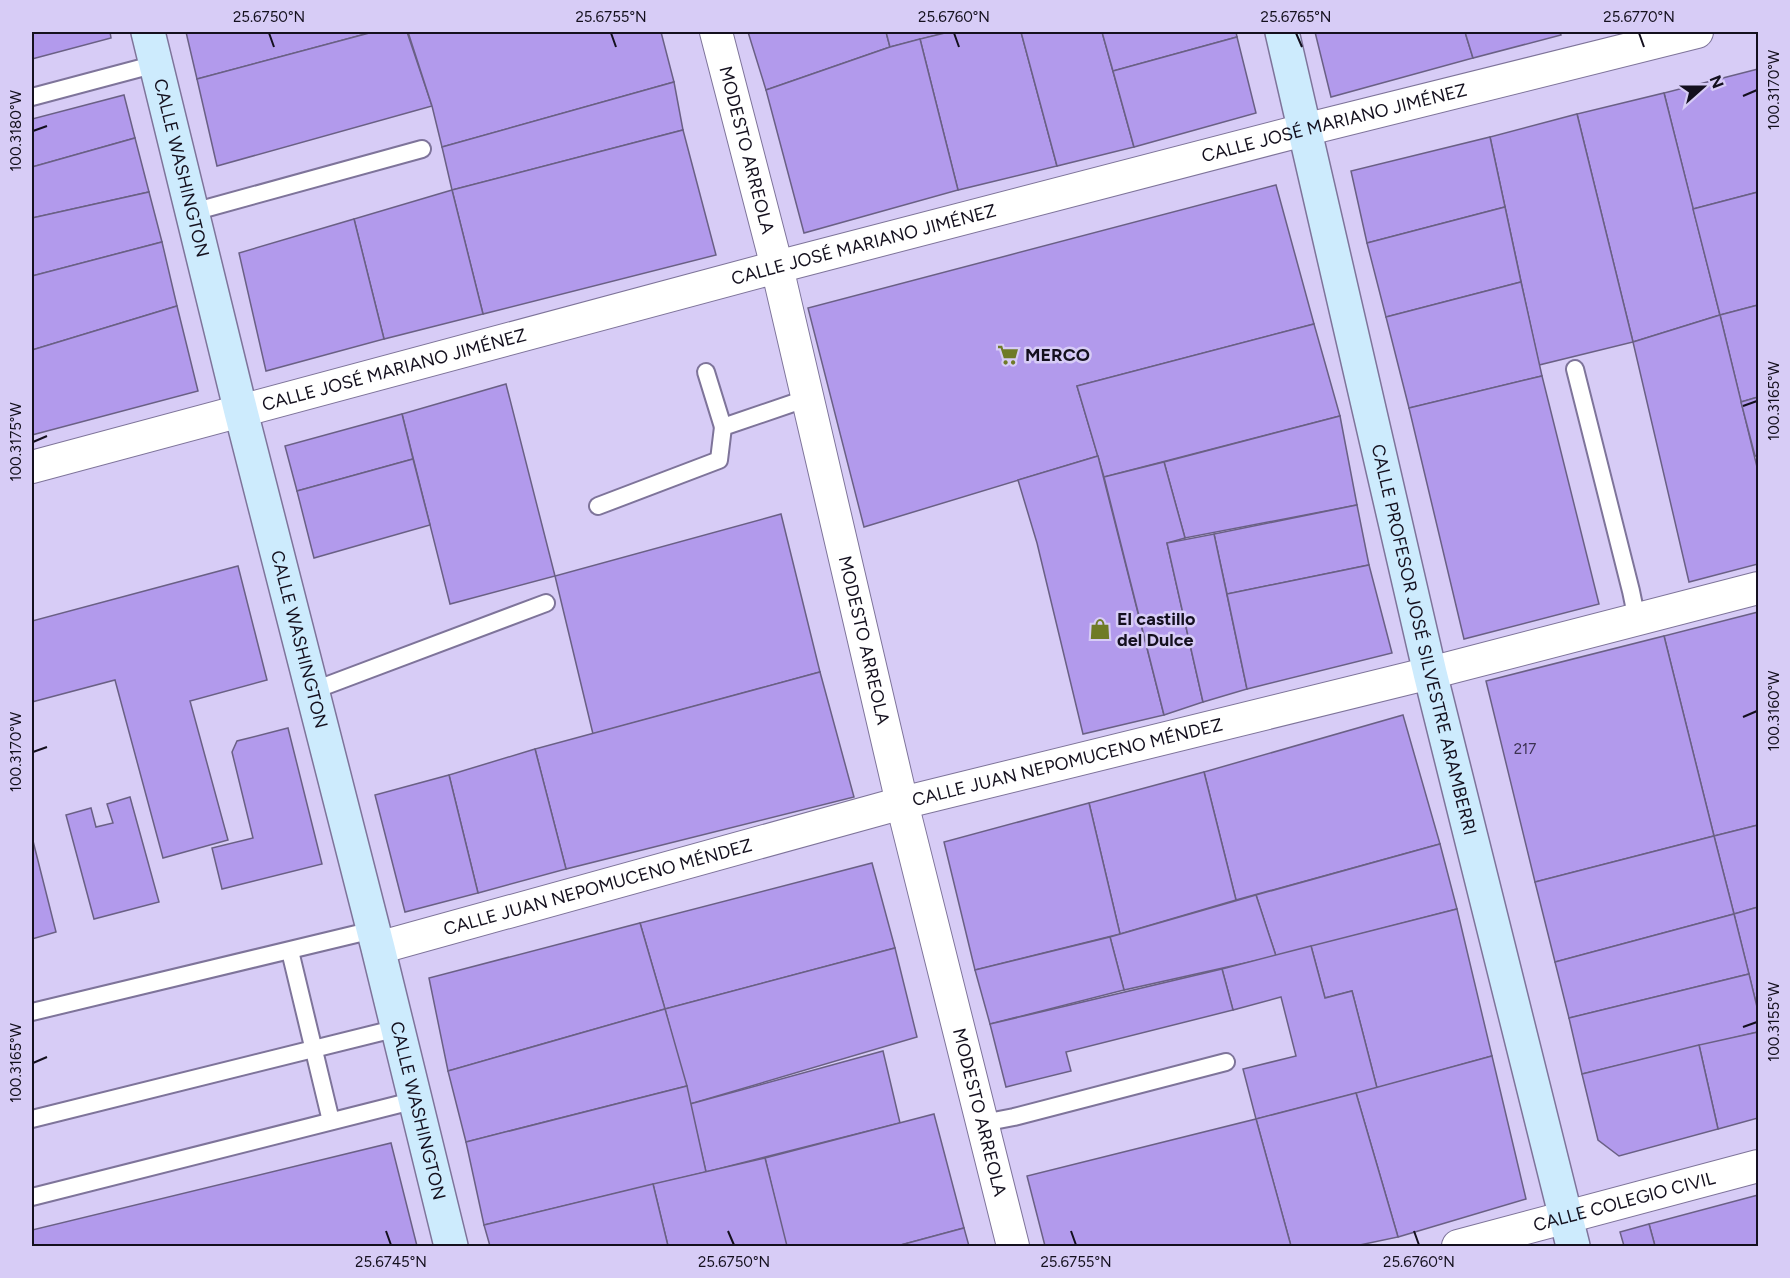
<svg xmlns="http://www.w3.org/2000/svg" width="1790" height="1278" viewBox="0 0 1790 1278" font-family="Figtree,sans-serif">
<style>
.building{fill:#b29aec;stroke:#6a6085;stroke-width:1.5}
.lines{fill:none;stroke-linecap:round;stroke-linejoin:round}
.service-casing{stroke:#7e749a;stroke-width:20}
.minor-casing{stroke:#7e749a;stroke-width:34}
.secondary-casing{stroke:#7e749a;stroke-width:36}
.service{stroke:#fff;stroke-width:16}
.minor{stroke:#fff;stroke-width:32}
.secondary{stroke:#cdebfd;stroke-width:33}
.ticks{fill:none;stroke:#14101e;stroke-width:2}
.labels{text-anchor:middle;stroke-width:5;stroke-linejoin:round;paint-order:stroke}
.number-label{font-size:15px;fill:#3c3252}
.street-label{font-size:18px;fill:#14101e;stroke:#d7ccf6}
.poi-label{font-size:18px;font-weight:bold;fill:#14101e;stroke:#d7ccf6;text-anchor:start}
.neatline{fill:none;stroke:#14101e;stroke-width:2}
.ticks-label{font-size:15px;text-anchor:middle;fill:#14101e}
</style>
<rect width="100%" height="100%" fill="#d7ccf6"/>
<g class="building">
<path d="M32,32H110L111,38L32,59Z"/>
<path d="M186,32H373L197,79Z"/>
<path d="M373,32H407L432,106L217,166L197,79Z"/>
<path d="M408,32H661L674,82L442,147L432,106Z"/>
<path d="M748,32H886L890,47L766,90Z"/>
<path d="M886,32H949L890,47Z"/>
<path d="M949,32H1021L1057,166L958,190L920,39Z"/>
<path d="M1021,32H1102L1134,147L1057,166Z"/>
<path d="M1102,32H1236L1237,37L1113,71Z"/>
<path d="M1315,32H1465L1473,58L1331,97Z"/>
<path d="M1465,32H1560L1561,35L1473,58Z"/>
<path d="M1237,37L1256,113L1134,147L1113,71Z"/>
<path d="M920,39L958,190L804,233L766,90L890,47Z"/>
<path d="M1758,69V192L1693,209L1664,93Z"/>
<path d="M674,82L683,130L452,190L442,147Z"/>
<path d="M1664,93L1720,315L1633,342L1577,114Z"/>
<path d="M124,95L135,138L32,167V119Z"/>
<path d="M1577,114L1633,342L1539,365L1490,137Z"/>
<path d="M683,130L716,255L483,314L452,190Z"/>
<path d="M1490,137L1505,207L1367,243L1351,171Z"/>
<path d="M135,138L149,192L32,218V167Z"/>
<path d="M1276,185L1314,324L1077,386L1098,456L864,527L808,308Z"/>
<path d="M452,190L483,314L384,339L354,219Z"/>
<path d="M149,192L162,242L32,276V218Z"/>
<path d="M1758,192V305L1720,315L1693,209Z"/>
<path d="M1505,207L1521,282L1386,317L1367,243Z"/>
<path d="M354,219L384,339L266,371L239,253Z"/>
<path d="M162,242L177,306L32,350V276Z"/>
<path d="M1521,282L1542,376L1409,408L1386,317Z"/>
<path d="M1758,305V397L1741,402L1720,315Z"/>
<path d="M177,306L198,391L32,435V350Z"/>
<path d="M1720,315L1758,471V564L1689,582L1633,342Z"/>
<path d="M1314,324L1340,416L1104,477L1077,386Z"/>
<path d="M1542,376L1599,604L1464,639L1409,408Z"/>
<path d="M506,384L555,576L450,604L402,414Z"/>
<path d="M1758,397V456H1755L1741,402Z"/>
<path d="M402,414L413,459L297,491L285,446Z"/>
<path d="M1340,416L1357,505L1185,538L1164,462Z"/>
<path d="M1098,456L1164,715L1083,734L1037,543L1018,480Z"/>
<path d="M413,459L430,525L314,558L297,491Z"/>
<path d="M1164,462L1185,538L1167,543L1203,702L1164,715L1104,477Z"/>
<path d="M1357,505L1369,565L1227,594L1214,534Z"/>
<path d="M781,514L820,672L593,734L555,576Z"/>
<path d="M1214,534L1247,689L1203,702L1167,543Z"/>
<path d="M1369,565L1392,653L1247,689L1227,594Z"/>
<path d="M238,566L267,680L190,701L228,840L163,858L115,680L32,702V621Z"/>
<path d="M1758,612V825L1714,836L1664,636Z"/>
<path d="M1664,636L1714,836L1535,882L1486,681Z"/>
<path d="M820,672L854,797L566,869L535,749Z"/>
<path d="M1403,715L1440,844L1236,900L1204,772Z"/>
<path d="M288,728L322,864L222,889L212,848L253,838L232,752L237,741Z"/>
<path d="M535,749L566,869L478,893L449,775Z"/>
<path d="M1204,772L1236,900L1120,934L1089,803Z"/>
<path d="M449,775L478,893L405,912L375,795Z"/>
<path d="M130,797L159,902L94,919L66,815L91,808L96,827L113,823L107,804Z"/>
<path d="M1089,803L1120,934L975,970L944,842Z"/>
<path d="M1758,825V907L1734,914L1714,836Z"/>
<path d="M1714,836L1734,914L1555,962L1535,882Z"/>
<path d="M32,837L56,932L32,939Z"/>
<path d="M1440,844L1457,909L1276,956L1256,895Z"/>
<path d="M872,863L895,948L665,1009L640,923Z"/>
<path d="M1256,895L1276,956L1124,990L1110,937Z"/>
<path d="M1758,907V1011L1734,914Z"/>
<path d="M1457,909L1492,1056L1377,1088L1352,991L1325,998L1311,946Z"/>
<path d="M1734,914L1749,974L1569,1018L1555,962Z"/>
<path d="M640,923L665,1009L448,1071L429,978Z"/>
<path d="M1110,937L1124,990L990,1024L975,970Z"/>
<path d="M1311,946L1325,998L1352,991L1377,1088L1256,1119L1243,1069L1296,1056L1281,997L1233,1010L1222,969Z"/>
<path d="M895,948L917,1037L690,1104L665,1009Z"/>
<path d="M1222,969L1233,1010L1066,1052L1071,1071L1006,1087L990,1024Z"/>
<path d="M1749,974L1758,1011V1032L1582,1074L1569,1018Z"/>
<path d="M665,1009L687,1086L466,1142L448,1071Z"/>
<path d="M1758,1032V1118L1718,1129L1699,1045Z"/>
<path d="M1699,1045L1718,1129L1619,1156L1598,1140L1582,1074Z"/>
<path d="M883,1051L900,1123L706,1172L690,1104Z"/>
<path d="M1492,1056L1526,1199L1398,1237L1356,1093Z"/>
<path d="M687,1086L706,1172L484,1225L466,1142Z"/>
<path d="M1356,1093L1398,1237L1355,1246H1291L1256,1119Z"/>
<path d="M934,1114L964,1228L897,1246H786L765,1158Z"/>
<path d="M1256,1119L1291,1246H1045L1027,1176Z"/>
<path d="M391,1143L417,1246H32V1230Z"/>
<path d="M765,1158L787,1246H668L653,1184Z"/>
<path d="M653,1184L668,1246H490L484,1225Z"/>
<path d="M1758,1195V1246H1655L1649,1224Z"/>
<path d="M1649,1224L1655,1246H1624L1620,1232Z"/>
<path d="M964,1228L969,1246H897Z"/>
</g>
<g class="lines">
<defs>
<g id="service">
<path d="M32,97L156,64"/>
<path d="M193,212L422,149"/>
<path d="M1575,369L1631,591L1637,620"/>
<path d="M706,372L723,427"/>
<path d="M598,506L719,460L723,427L808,398"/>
<path d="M312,691L546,603"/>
<path d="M290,951L331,1121"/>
<path d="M32,1012L373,930"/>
<path d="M32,1119L398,1028"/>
<path d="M983,1123L1014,1117L1226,1062"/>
<path d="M32,1197L416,1100"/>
</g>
<g id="minor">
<path id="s1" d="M716,32L777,267L902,803L1013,1246"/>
<path id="s2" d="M32,467L777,267L1304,130L1697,32"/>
<path id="s3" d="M378,948L902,803L1430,673L1758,588"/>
<path id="s4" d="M1458,1246L1758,1166"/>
</g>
<g id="secondary">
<path id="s5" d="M148,32L241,412L378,948L451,1246"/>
<path id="s6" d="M1282,32L1430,673L1573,1246"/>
</g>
</defs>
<use href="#service" class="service-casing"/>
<use href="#minor" class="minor-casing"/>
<use href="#secondary" class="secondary-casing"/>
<use href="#service" class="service"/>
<use href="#minor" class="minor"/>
<use href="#secondary" class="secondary"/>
</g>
<path class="ticks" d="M269,33L274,47M611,33L616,47M954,33L959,47M1296,33L1302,47M1639,33L1644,47M1743,96L1757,90M33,131L47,126M1743,406L1757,401M33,442L47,436M1743,717L1757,711M33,752L47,747M1743,1027L1757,1022M33,1063L47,1057M386,1231L391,1245M728,1231L734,1245M1071,1231L1076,1245M1414,1231L1419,1245"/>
<defs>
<symbol id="supermarket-bare" viewBox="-9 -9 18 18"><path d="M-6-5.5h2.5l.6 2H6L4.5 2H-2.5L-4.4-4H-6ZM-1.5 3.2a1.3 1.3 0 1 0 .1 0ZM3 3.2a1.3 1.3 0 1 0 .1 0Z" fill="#6f7b27" stroke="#d7ccf6" stroke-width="2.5" paint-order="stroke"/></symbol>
<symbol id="shop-bare" viewBox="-9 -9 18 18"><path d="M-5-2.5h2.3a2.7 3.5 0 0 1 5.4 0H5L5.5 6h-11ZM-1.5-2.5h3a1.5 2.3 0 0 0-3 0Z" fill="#6f7b27" stroke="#d7ccf6" stroke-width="2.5" paint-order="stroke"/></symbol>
</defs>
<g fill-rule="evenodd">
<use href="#supermarket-bare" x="993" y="340" width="30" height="30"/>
<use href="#shop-bare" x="1085" y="614" width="30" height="30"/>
</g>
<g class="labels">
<g class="number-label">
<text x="1525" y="754">217</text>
</g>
<g class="street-label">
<text dy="6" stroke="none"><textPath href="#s2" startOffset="1347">CALLE JOSÉ MARIANO JIMÉNEZ</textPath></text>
<text dy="6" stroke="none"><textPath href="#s1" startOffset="122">MODESTO ARREOLA</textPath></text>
<text dy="6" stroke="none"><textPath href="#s5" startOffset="140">CALLE WASHINGTON</textPath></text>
<text dy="6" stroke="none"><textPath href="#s2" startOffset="861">CALLE JOSÉ MARIANO JIMÉNEZ</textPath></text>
<text dy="6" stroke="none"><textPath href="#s2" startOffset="375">CALLE JOSÉ MARIANO JIMÉNEZ</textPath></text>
<text dy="6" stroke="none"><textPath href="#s5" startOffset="626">CALLE WASHINGTON</textPath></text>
<text dy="6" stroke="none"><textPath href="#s1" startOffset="626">MODESTO ARREOLA</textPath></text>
<text dy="6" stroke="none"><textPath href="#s6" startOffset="624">CALLE PROFESOR JOSÉ SILVESTRE ARAMBERRI</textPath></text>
<text dy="6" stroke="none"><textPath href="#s3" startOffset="714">CALLE JUAN NEPOMUCENO MÉNDEZ</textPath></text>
<text dy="6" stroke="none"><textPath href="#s3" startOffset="228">CALLE JUAN NEPOMUCENO MÉNDEZ</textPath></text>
<text dy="6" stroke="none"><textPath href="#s5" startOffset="1112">CALLE WASHINGTON</textPath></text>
<text dy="6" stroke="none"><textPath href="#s1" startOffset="1112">MODESTO ARREOLA</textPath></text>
<text dy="6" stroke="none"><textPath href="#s4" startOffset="172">CALLE COLEGIO CIVIL</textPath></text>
</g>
<g class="poi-label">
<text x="1025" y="361">MERCO</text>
<text x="1117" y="625">El castillo<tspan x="1117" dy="21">del Dulce</tspan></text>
</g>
</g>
<rect width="1790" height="1278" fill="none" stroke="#d7ccf6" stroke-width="66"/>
<g transform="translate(1703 87) rotate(69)" stroke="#d7ccf6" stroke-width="4.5" paint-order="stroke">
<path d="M0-4.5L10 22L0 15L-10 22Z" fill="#14101e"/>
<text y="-9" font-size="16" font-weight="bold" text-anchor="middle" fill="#14101e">N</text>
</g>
<rect x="33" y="33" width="1724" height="1212" class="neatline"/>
<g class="ticks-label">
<text x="269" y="22">25.6750°N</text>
<text x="611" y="22">25.6755°N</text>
<text x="954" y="22">25.6760°N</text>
<text x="1296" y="22">25.6765°N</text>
<text x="1639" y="22">25.6770°N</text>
<text transform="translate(1774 90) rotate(-90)" y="5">100.3170°W</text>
<text transform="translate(16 131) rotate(-90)" y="5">100.3180°W</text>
<text transform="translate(1774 401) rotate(-90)" y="5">100.3165°W</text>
<text transform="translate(16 442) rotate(-90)" y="5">100.3175°W</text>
<text transform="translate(1774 711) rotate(-90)" y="5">100.3160°W</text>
<text transform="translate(16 752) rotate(-90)" y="5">100.3170°W</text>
<text transform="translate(1774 1022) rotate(-90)" y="5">100.3155°W</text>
<text transform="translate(16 1063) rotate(-90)" y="5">100.3165°W</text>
<text x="391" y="1267">25.6745°N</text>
<text x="734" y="1267">25.6750°N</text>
<text x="1076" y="1267">25.6755°N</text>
<text x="1419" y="1267">25.6760°N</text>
</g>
</svg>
